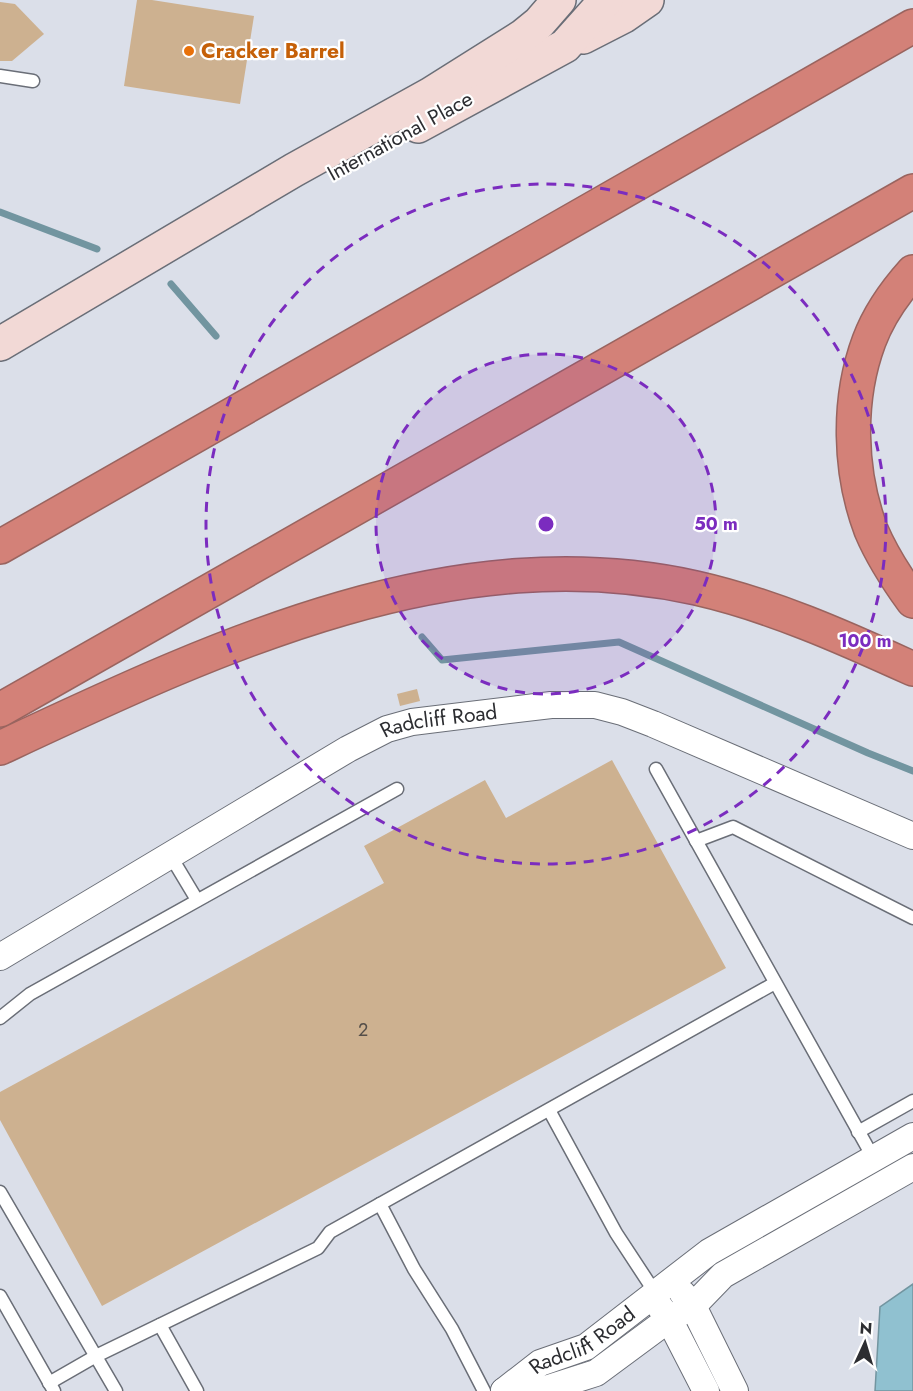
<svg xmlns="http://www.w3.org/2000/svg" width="913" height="1391" viewBox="0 0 913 1391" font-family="Jost,sans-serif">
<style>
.water{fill:#90c1d0;stroke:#7295a0;stroke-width:1.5}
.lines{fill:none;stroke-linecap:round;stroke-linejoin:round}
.stream{stroke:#7295a0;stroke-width:7}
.building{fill:#cdb190}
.lane-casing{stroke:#6a6e77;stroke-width:15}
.street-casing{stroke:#6a6e77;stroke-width:28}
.secondary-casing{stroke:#6a6e77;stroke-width:36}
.highway-casing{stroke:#99645f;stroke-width:36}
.lane{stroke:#fff;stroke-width:12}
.street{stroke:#fff;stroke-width:26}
.secondary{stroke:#f2d9d6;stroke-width:33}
.highway{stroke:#d38178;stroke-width:33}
.ring{fill:none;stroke:#7b2cbf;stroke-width:3;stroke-dasharray:10 8}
.food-dot{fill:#e8710a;stroke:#fff;stroke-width:2}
.labels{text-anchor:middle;stroke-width:4.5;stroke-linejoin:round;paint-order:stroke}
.number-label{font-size:18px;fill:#544e49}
.food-label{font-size:21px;font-weight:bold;fill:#c56008;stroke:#fff;text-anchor:start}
.street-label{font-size:21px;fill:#2c2d31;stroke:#fff}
.centre{fill:#7b2cbf;stroke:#fff;stroke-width:3}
.ring-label{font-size:18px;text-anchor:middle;font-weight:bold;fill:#7b2cbf;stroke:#fff;stroke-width:4.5;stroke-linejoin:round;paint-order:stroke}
</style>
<rect width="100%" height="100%" fill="#dbdfe9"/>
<path class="water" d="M913,1284V1391H875L880,1307Z"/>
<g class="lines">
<g class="stream">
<path d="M0,212L97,249"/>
<path d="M171,284L216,336"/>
<path d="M422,637L442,660L619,642L868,753L913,771"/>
</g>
</g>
<g class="building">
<path d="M137,0H152L254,16L240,104L124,86Z"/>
<path d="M0,2L15,4L44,34L12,61H0Z"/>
<path d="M417,689L420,701L400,706L397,694Z"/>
<path d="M612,760L726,968L102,1306L0,1120V1092L384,883L364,846L485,780L506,818Z"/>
</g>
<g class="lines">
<defs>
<g id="lane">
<path d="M0,76L33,81"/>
<path d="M656,769L874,1159"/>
<path d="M696,841L733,827L913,918"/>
<path d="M170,855L197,900"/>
<path d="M0,1018L30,994L397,789"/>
<path d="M549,1110L616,1233L656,1294"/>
<path d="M858,1132L913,1101"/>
<path d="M0,1192L116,1391"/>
<path d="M380,1204L414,1269L452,1329L484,1391"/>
<path d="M0,1296L54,1391"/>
<path d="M160,1325L197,1391"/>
<path d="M49,1383L96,1356L318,1248L330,1232L775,983"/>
</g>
<g id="street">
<path id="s1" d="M0,957L348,749L387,729L412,722L551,705H595L622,712L653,724L913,836"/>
<path d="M683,1294L693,1306L735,1391"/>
<path d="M660,1307L669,1319L706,1391"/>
<path id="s2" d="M504,1391L540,1363L586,1347L709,1252L913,1136"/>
<path d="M504,1391L546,1389L596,1373L669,1319L693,1306L723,1275L913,1167"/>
</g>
<g id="secondary">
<path d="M583,37L624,16L647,0"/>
<path d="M418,126L565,46L606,0"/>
<path d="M0,344L294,170L431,94L523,36L539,23L559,0"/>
</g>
<g id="highway">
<path d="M913,272C895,292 878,317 869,341C847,400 849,472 871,530C882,556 897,579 913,601"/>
<path d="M0,547L913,26"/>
<path d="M0,710L913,191"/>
<path d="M0,748C216,647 452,534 696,588C771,605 843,637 913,669"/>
</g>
</defs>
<use href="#lane" class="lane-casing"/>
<use href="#street" class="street-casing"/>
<use href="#secondary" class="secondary-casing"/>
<use href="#highway" class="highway-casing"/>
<use href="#lane" class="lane"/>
<use href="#street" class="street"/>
<use href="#secondary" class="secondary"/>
<use href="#highway" class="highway"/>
</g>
<circle cx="546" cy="524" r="170" fill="#7b2cbf" fill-opacity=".12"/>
<g class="ring">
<circle cx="546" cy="524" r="170"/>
<circle cx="546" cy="524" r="340"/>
</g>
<circle class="food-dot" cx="189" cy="51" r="6"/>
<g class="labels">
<g class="number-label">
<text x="363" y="1036">2</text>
</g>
<g class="food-label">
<text x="201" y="58">Cracker Barrel</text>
</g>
<g class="street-label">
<text transform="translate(400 136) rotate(-29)" y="7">International Place</text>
<text dy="7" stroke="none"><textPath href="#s1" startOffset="502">Radcliff Road</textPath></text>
<text dy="7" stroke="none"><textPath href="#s2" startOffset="94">Radcliff Road</textPath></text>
</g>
</g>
<circle cx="546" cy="524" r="9" class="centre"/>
<g class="ring-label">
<text x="716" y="530">50 m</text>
<text x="865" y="647">100 m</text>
</g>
<g transform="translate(865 1343) rotate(4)" stroke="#ffffff" stroke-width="4.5" paint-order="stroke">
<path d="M0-4.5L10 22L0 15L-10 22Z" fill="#2c2d31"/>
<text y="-9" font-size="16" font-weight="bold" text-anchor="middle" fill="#2c2d31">N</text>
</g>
</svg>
